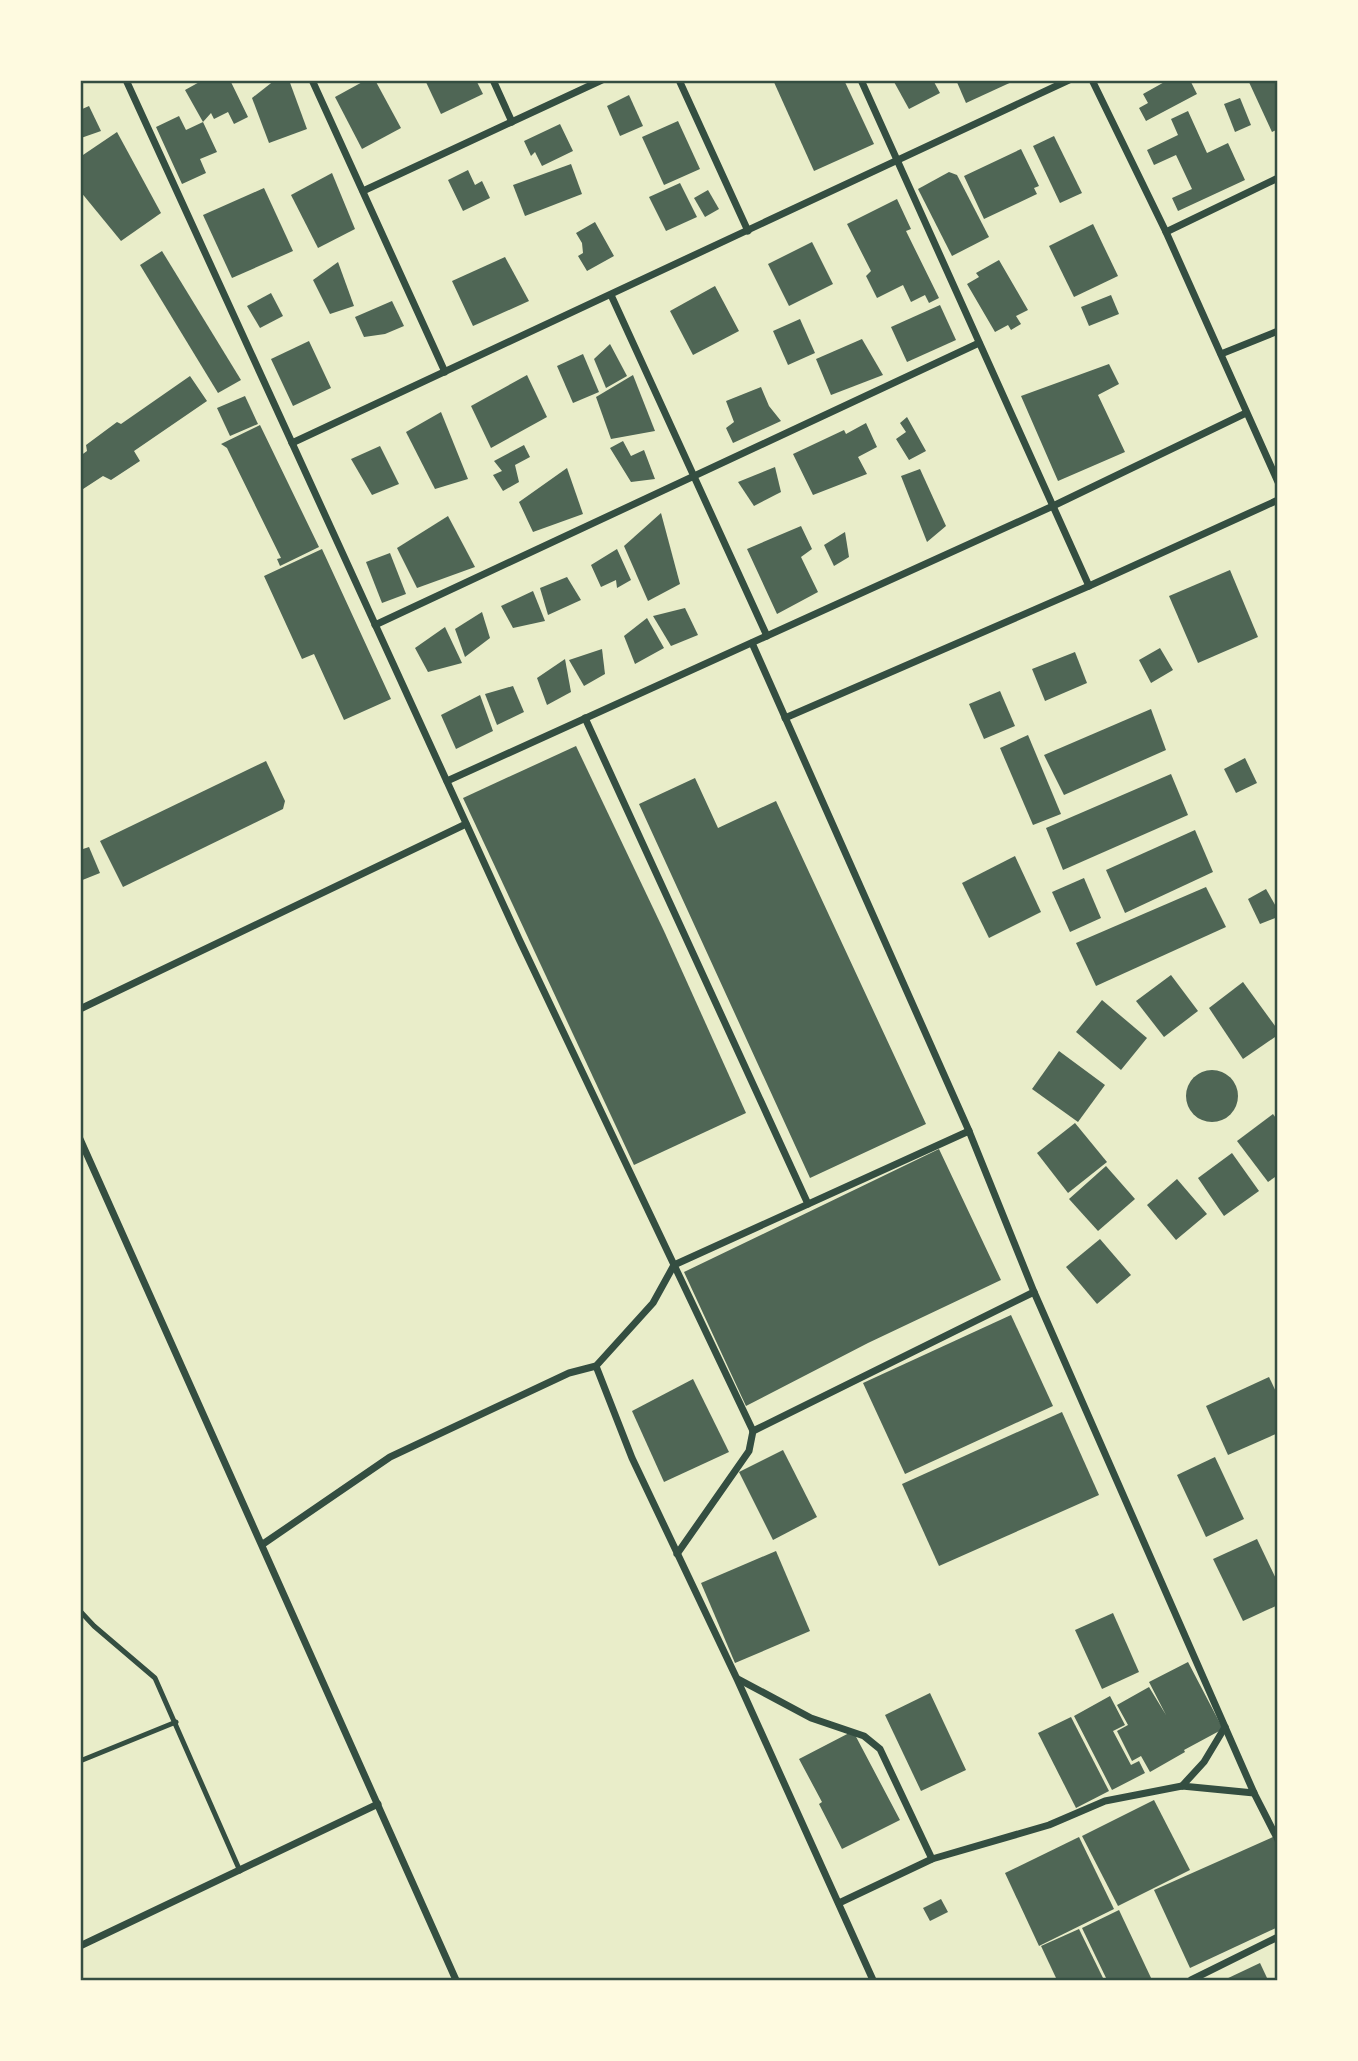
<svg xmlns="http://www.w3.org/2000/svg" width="1358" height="2061" viewBox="0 0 1358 2061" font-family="'Open Sans',sans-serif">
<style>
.building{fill:#4f6655}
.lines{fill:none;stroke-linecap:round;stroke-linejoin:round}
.service{stroke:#344e41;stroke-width:5}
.minor{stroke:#344e41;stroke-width:7}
.neatline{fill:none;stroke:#344e41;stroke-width:2.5}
</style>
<rect width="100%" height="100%" fill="#e9edc9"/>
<g class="building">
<path d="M203,80H230L248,117L234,124L228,112L214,119L211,113L203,122L217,152L200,159L206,173L182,184L156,127L179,116L186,130L203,122L185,90Z"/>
<path d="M275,80H289L307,129L269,143L252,98Z"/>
<path d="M366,80H375L401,128L362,149L335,97Z"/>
<path d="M425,80H476L483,94L441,114Z"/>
<path d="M773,80H844L874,144L814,171Z"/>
<path d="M893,80H933L940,93L909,109Z"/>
<path d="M956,80H1016L966,103Z"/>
<path d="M1168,80H1190L1197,94L1146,121L1139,108L1148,103L1143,94Z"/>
<path d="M1248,80H1278V129L1272,132Z"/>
<path d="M629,95L643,126L620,136L607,106Z"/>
<path d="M1240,98L1251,125L1235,132L1224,104Z"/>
<path d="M89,106L101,131L81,138L80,110Z"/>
<path d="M1188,111L1207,153L1228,143L1245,180L1178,211L1172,198L1192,189L1176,155L1154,165L1147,150L1178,135L1171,119Z"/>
<path d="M678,121L700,169L664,185L642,137Z"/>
<path d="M560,124L573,151L542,166L535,152L531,156L524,141Z"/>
<path d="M117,132L161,213L121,241L80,191V157Z"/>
<path d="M1054,136L1082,193L1060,203L1033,146Z"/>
<path d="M1021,149L1039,186L1034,188L1037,194L984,219L964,176Z"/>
<path d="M571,164L582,194L525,216L513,185Z"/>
<path d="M468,170L475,185L482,181L490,198L463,211L448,180Z"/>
<path d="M949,172L957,175L989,237L952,256L918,189Z"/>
<path d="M332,173L355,229L318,248L291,195Z"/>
<path d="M680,183L697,217L666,231L649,197Z"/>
<path d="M264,188L293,251L232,278L203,215Z"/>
<path d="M708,190L719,209L705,217L694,198Z"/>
<path d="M897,199L911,229L906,231L939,298L929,303L925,295L911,302L903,285L877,298L866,276L871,271L847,224Z"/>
<path d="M595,222L614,256L587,271L578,256L583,253L582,243L576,233Z"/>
<path d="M1093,224L1118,276L1074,297L1049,246Z"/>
<path d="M812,242L833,284L789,306L768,264Z"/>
<path d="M162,251L241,380L218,393L140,265Z"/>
<path d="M505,257L529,301L473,326L452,281Z"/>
<path d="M999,260L1028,310L1016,316L1021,324L1011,330L1008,325L995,332L967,284L979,277L976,273Z"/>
<path d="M338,262L354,306L330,314L313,280Z"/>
<path d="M715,286L739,331L693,355L670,311Z"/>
<path d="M271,293L283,316L260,328L247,306Z"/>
<path d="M1111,295L1119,314L1089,326L1081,307Z"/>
<path d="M392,301L404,326L385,334L364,337L355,317Z"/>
<path d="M940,305L956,340L907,362L891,327Z"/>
<path d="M800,319L815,353L788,365L773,331Z"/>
<path d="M862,339L883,375L831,395L816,359Z"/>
<path d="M309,341L331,388L293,406L271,359Z"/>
<path d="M610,344L627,376L606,388L594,359Z"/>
<path d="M583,354L599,392L573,403L557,366Z"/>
<path d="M1109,364L1119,384L1098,395L1125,452L1058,481L1021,396Z"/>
<path d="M527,375L547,417L491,448L471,406Z"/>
<path d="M633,375L655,431L611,439L596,397Z"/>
<path d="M190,376L207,401L134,451L140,461L111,480L103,476L80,491V456L87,451L86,445L117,422L121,424Z"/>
<path d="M761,387L769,406L781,421L733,443L726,428L734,422L726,401Z"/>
<path d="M245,396L258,424L230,436L217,408Z"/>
<path d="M441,412L468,479L435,489L406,432Z"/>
<path d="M907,417L926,451L909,460L896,439L906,432L900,423Z"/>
<path d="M866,423L877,447L858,457L867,474L813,495L793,454L844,430L846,434Z"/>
<path d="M260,425L319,547L280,566L277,559L281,558L227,448L221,444Z"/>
<path d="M623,441L631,456L644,450L655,479L631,482L610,448Z"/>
<path d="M524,445L530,457L515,465L519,482L503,491L493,475L502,471L494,461Z"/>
<path d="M380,446L399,484L372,495L351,459Z"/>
<path d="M775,467L781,492L754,506L738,482Z"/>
<path d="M567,468L583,514L533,532L519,502Z"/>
<path d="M920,469L946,526L927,542L901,476Z"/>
<path d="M661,513L680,584L648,601L624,546Z"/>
<path d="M448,516L475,567L417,588L397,548Z"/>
<path d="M801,526L812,549L801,557L818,592L777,614L747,549Z"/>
<path d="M845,532L849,557L834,566L824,545Z"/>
<path d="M322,549L391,699L344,720L314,654L302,659L264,576Z"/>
<path d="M617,549L631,580L617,588L616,580L601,587L591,565Z"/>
<path d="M390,553L406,594L382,603L366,562Z"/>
<path d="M1230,570L1258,637L1198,663L1169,596Z"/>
<path d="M567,577L581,600L548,615L540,588Z"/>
<path d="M533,591L545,621L513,628L501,606Z"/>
<path d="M685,608L698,635L671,646L653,616Z"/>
<path d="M482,612L490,638L465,657L455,629Z"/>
<path d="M647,618L664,648L635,664L624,636Z"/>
<path d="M445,627L462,663L428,672L415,648Z"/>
<path d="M1160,648L1173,670L1151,683L1139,660Z"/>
<path d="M602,649L605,674L584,686L569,660Z"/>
<path d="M1075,652L1087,683L1045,701L1032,669Z"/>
<path d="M565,659L571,692L547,705L537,678Z"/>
<path d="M513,686L524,712L497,725L485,694Z"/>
<path d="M1000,691L1015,726L984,739L969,704Z"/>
<path d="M480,695L493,731L456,749L441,715Z"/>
<path d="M1151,709L1166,750L1064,795L1044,755Z"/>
<path d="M1028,735L1061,814L1033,825L1000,748Z"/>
<path d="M576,746L664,931L746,1113L634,1165L463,798Z"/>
<path d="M1245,758L1257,783L1236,793L1224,769Z"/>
<path d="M266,761L285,801L283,809L123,887L100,841Z"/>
<path d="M1171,774L1188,815L1063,870L1046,828Z"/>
<path d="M695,778L718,828L776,801L926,1124L810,1178L639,804Z"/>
<path d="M1195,830L1213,872L1125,913L1106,870Z"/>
<path d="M89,847L100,873L80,881V850Z"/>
<path d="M1015,856L1041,912L989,938L962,883Z"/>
<path d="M1084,878L1101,918L1070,932L1052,892Z"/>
<path d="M1206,887L1226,927L1096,986L1076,943Z"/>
<path d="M1266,889L1278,910V917L1260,924L1248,899Z"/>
<path d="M1171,975L1198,1011L1164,1037L1136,1001Z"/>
<path d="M1243,982L1278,1030V1035L1243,1059L1209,1008Z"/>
<path d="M1102,1000L1147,1038L1121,1070L1076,1032Z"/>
<path d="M1059,1051L1105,1085L1078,1122L1032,1089Z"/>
<circle cx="1212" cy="1096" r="26"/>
<path d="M1273,1114L1278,1121V1175L1268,1182L1237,1141Z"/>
<path d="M1075,1123L1107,1162L1068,1193L1037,1153Z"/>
<path d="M939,1149L1001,1280L868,1343L746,1406L684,1272Z"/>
<path d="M1232,1153L1259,1191L1224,1216L1198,1178Z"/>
<path d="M1106,1166L1135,1199L1098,1231L1069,1199Z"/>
<path d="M1177,1179L1207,1214L1176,1240L1147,1205Z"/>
<path d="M1100,1239L1131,1275L1097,1304L1066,1267Z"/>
<path d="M1011,1315L1053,1406L905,1474L863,1383Z"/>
<path d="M1269,1377L1278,1396V1433L1228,1455L1206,1406Z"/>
<path d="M693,1379L729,1452L664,1482L632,1411Z"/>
<path d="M1062,1412L1099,1495L939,1566L902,1484Z"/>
<path d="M783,1450L817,1517L773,1540L739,1472Z"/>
<path d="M1215,1457L1244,1519L1206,1537L1177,1475Z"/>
<path d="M1257,1539L1278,1583V1605L1243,1621L1213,1559Z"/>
<path d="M776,1551L810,1631L735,1663L701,1583Z"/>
<path d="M1113,1613L1139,1672L1102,1689L1075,1630Z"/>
<path d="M1188,1662L1223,1729L1184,1750L1185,1752L1150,1772L1141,1756L1132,1761L1117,1731L1128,1725L1117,1705L1149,1687L1166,1715L1149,1682Z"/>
<path d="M930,1693L966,1770L921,1791L885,1715Z"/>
<path d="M1110,1696L1125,1725L1113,1731L1131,1765L1139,1761L1145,1773L1112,1790L1074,1716Z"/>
<path d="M1071,1717L1109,1791L1076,1808L1038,1733Z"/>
<path d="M853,1731L900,1820L842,1849L819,1804L822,1802L799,1759Z"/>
<path d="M1154,1800L1190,1870L1118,1906L1082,1836Z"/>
<path d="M1079,1837L1114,1909L1039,1946L1005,1873Z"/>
<path d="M1273,1837L1278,1846V1927L1190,1968L1154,1890Z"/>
<path d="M941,1899L948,1912L930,1921L923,1908Z"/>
<path d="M1119,1910L1152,1980H1107L1082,1928Z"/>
<path d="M1079,1929L1104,1980H1057L1041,1946Z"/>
<path d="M1260,1963L1268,1980H1224Z"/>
</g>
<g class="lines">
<g class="service">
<path d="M80,1611L94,1626L155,1678L240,1871"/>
<path d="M80,1761L176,1722"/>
</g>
<g class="minor">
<path d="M126,80L519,939L753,1431"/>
<path d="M312,80L445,372"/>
<path d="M493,80L512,122"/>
<path d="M679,80L748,231"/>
<path d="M861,80L1089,586"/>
<path d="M1092,80L1166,232L1278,482"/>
<path d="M363,191L602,80"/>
<path d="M1166,232L1278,178"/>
<path d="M611,295L767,636"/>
<path d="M1221,354L1278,331"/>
<path d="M292,443L1069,80"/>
<path d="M375,625L979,343"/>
<path d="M752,643L969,1131L1034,1292L1254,1793L1278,1840"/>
<path d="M585,718L808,1204"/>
<path d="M785,718L1089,586L1278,500"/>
<path d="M447,781L1053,506L1246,413"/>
<path d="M80,1009L466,824"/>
<path d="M80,1139L456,1980"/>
<path d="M596,1366L632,1458L737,1679L873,1980"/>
<path d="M753,1431L1034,1292"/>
<path d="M263,1544L390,1457L569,1373L596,1366L653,1303L674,1265L969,1131"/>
<path d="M677,1554L749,1451L753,1431"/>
<path d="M738,1679L811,1718L864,1736L880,1749L932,1859L1049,1825L1105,1801L1182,1786L1254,1793"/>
<path d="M1182,1786L1204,1762L1225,1727"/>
<path d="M839,1903L932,1859"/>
<path d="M80,1946L378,1804"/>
<path d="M1191,1980L1278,1937"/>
</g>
</g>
<rect width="1358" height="2061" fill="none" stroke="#fefae0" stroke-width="164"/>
<rect x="82" y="82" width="1194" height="1897" class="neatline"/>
</svg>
